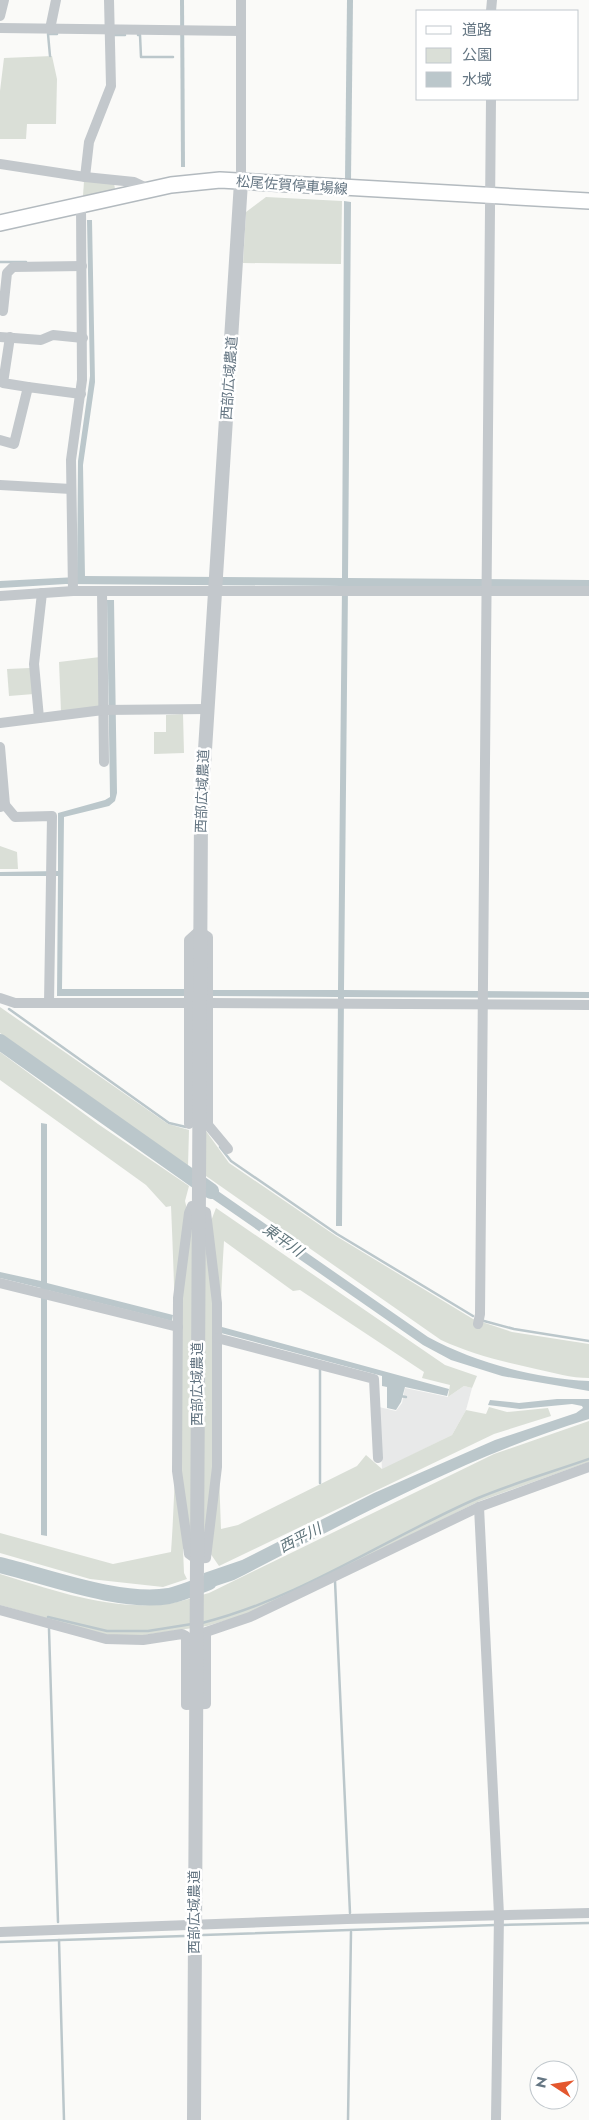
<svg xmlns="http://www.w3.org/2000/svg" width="589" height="2120" viewBox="0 0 589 2120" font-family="Jost,'Noto Sans JP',sans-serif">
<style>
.built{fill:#e8e9e9}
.green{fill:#dadfd7}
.water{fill:#bbc7cb}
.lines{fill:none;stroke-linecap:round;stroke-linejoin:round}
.stream{stroke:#bbc7cb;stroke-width:2.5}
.river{stroke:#bbc7cb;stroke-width:16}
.secondary-casing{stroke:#b3babf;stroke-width:18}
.minor{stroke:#c3c8cc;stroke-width:10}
.tertiary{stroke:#c3c8cc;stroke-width:14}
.secondary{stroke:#fff;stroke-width:15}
.labels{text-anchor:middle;stroke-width:5;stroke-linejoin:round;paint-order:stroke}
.street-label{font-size:14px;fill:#657683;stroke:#fff}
.water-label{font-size:15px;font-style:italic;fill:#60757c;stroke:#fff}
</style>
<rect width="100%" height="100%" fill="#fafaf8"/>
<path class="built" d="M464,1386L472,1388L466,1410L452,1435L382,1470L379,1407L396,1411L402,1403L405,1388L448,1397Z"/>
<g class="green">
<path d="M52,56L57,79L56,124H27L26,139H0V91L4,58Z"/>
<path d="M84,181L114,183L115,189L83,196Z"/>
<path d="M266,197L342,201L341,264L243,263L246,212Z"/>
<path d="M100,657V707L61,712L59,662Z"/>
<path d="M30,668L34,694L9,696L7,669Z"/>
<path d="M183,714L184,753L154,754V732H166V715Z"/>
<path d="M0,846L17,852L18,869H0Z"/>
<path d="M0,1007L168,1124L189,1130L188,1166L0,1033Z"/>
<path d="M0,1052L98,1124L189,1186L185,1201L191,1226L211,1221L216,1208L445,1365L477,1376L472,1388L464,1386L448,1397L450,1385L422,1378L424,1372L300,1290L293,1291L224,1241C218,1337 217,1433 221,1529L238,1525L357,1466L366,1455L382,1469L452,1435L466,1410L486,1414L489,1407L507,1412L548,1408L551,1416L494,1434L219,1566L210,1553V1543L183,1549L184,1573L187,1579L163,1587L90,1579L0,1553V1533L113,1564L171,1552C179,1437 176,1321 171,1206L166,1207L146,1185L0,1080Z"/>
<path d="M206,1131L229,1163L336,1236L473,1319L512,1332L589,1344V1378C571,1378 554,1373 536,1369C504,1362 471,1354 441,1340L206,1176Z"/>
<path d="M589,1421V1462L480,1501L251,1613L207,1626L144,1635H105L0,1605V1574C56,1591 113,1612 172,1603C184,1601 197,1596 209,1593L494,1454Z"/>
</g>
<g class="water">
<path d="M180,0H184L185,167H181Z"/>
<path d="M347,0H353L351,180H345Z"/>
<path d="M344,201L351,202L348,578L589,580V587L348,586L344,990L589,992V998L344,997L342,1226H336L338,997L213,996V990H338L342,586L66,584L0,588V581L77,577L78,461L90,376L87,220H92L95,382L83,465L85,576L342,578Z"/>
<path d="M107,600H114L117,793L115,801L109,806L64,817L62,989H187L186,996H57L58,876H0V872L58,871V813L105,800L110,797Z"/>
<path d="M41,1123L47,1124V1283L173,1315L172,1321L47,1290V1536L41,1535V1288L0,1278V1272L41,1281Z"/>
<path d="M205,1182L428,1337C476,1363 534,1378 589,1381V1391L502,1376L451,1360L423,1345L204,1193Z"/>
<path d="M222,1327L449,1389L447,1396L405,1387L401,1402L396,1410L387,1408V1387L382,1386V1376L221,1333Z"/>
<path d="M557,1399H589V1419C464,1457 350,1521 234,1580L204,1590V1573L242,1560L374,1493L495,1440L576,1413L583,1408L582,1406L572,1404L520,1409L488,1405L490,1400L519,1403Z"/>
</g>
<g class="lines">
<g class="stream">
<path d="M113,35H125"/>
<path d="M138,35H140L141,57H173"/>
<path d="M50,56L48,34H57"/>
<path d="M0,262H26"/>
<path d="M9,1009L169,1123L186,1127"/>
<path d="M220,1147L231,1161L337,1234L473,1316"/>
<path d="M484,1321L514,1329L589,1341"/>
<path d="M320,1369V1483"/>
<path d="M400,1396L406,1397"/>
<path d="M335,1581L350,1913"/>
<path d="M48,1617L107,1631H148L192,1624"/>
<path d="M202,1623C301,1598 386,1538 478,1498C514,1483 552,1472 589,1459"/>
<path d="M49,1629L58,1922"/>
<path d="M502,1925L589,1923"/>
<path d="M203,1935L496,1925"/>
<path d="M59,1940L64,2120"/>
<path d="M0,1942L184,1936"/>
<path d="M348,2120L351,1932"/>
</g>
<g class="river">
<path d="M0,1042L211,1191"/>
<path d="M0,1565C49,1577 120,1604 169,1596C183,1593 196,1587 209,1582"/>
</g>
<defs>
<path id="secondary" d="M0,223L171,185L220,180L589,201"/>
</defs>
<use href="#secondary" class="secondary-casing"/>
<g class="minor">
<path d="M241,0V182"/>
<path d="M491,11L492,0"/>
<path d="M0,16L4,0"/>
<path d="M0,28L241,31"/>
<path d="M50,29L56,0"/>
<path d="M0,164L85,177L134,182L149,189"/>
<path d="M85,177L89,142L111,86L109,0"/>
<path d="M3,311L7,273L13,267L82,266"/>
<path d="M0,337L41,340L53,335L83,338"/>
<path d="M10,337L3,383L28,387"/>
<path d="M0,440L14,444L28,387L81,394"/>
<path d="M0,485L71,489"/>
<path d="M73,591L71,460L82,380L81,204"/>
<path d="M102,591L104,762"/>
<path d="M0,596L73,591H589"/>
<path d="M39,718L34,664L42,593"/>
<path d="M0,723L103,710L207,709"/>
<path d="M0,747L5,805"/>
<path d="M0,807L5,805L15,817L52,816L49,1003"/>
<path d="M0,998L15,1003H190"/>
<path d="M208,1003L589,1005"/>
<path d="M189,1124V940L199,931L208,937V1125L228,1149"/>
<path d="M192,1206L206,1212L217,1303V1467L206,1558L196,1559L189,1554L177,1471L178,1298L189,1213Z"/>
<path d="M0,1283L178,1327"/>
<path d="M478,1324L480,1314L491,99"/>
<path d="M217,1338L374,1379L378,1458"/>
<path d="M479,1507L499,1915L496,2120"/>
<path d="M0,1610L106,1639L143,1640L182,1634L186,1636V1705L206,1704V1632L250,1617L479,1507L589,1467"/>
<path d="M0,1932L347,1919L589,1913"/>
</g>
<path class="tertiary" d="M194,2120L201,813L241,182"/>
<use href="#secondary" class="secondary"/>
</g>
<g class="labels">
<g class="street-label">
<text transform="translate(292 185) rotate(4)" y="5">松尾佐賀停車場線</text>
<text transform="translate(229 378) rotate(-86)" y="5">西部広域農道</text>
<text transform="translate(202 791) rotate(-88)" y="5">西部広域農道</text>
<text transform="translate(197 1384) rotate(-90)" y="5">西部広域農道</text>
<text transform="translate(194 1912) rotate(-90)" y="5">西部広域農道</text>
</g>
<g class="water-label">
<text transform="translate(283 1240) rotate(35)" y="5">東平川</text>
<text transform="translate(300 1538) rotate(-27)" y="5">西平川</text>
</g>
</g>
<rect x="416" y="10" width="162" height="90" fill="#ffffff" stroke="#c1c8cd"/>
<rect x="426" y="26" width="25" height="8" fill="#ffffff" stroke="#c1c8cd"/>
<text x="462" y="35" font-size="15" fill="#657683">道路</text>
<rect x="426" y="48" width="25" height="15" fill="#dadfd7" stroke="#c1c8cd"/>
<text x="462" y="60" font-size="15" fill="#657683">公園</text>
<rect x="426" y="72" width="25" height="15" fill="#bbc7cb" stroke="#c1c8cd"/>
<text x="462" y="85" font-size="15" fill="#657683">水域</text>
<g transform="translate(554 2085) rotate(282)"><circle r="24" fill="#ffffff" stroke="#c1c8cd"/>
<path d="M0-4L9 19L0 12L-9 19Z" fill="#e4572e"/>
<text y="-8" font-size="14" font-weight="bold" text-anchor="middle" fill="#657683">N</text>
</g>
</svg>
